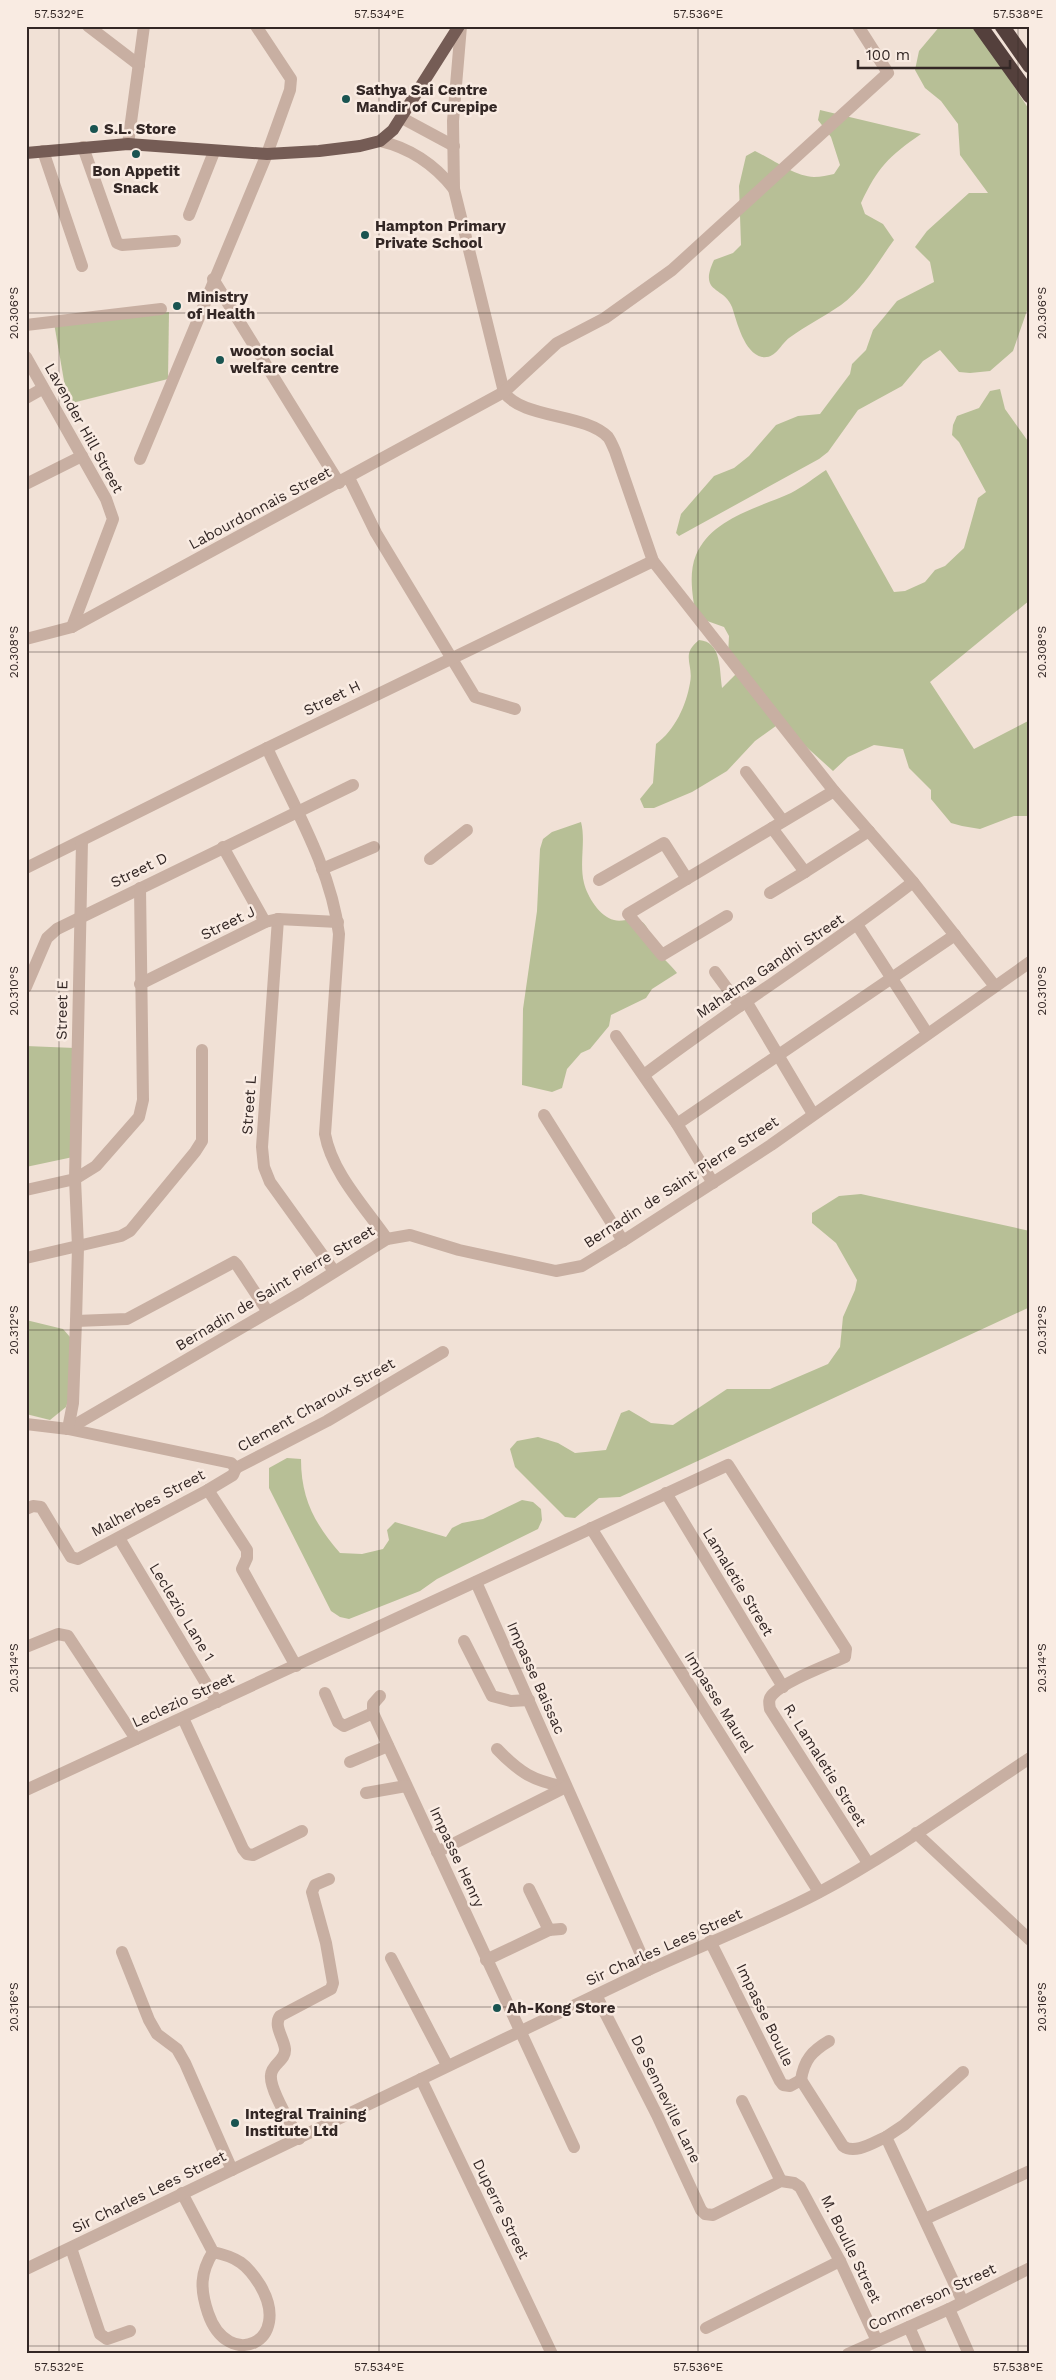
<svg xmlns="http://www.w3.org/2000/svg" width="1056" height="2380" viewBox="0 0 1056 2380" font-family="'Work Sans',sans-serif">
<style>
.green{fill:#b7bf96}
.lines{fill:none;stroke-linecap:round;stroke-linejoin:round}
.minor{stroke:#c8afa2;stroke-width:12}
.major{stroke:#755c55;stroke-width:12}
.highway{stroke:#54403c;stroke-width:15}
.ticks{fill:none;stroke:#332725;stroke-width:1;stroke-opacity:0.45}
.poi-dot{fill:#1a5451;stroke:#f9ebe2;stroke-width:2}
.labels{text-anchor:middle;stroke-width:5;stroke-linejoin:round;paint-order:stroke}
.poi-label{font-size:15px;font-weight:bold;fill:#332725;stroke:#f9ebe2;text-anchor:start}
.street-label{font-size:15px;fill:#332725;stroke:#f9ebe2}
.neatline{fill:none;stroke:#332725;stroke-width:2}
.ticks-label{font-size:12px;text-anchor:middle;fill:#332725}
</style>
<rect width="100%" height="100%" fill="#f1e1d6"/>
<g class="green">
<path d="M940,26H975L1030,111V302L1013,351L990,371L970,373L959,372L940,350L923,361L902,386L858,410L828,452L819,459L679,536L676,533L681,514L714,476L734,468L749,456L776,425L798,416L820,414L850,374L852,364L866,350L873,330L884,317L897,301L934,282L930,262L915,247L927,231L969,193H988L960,155L958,124L941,101L925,88L915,70L919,51Z"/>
<path d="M820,110L921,134C888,157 878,167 861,203L865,214L883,224L894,240C878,262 863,289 841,305C824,317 805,326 789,338C780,345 776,359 762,357C744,353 737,322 732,307C724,286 698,294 714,260L733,253L741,245L739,186L746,156L755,151C772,159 796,177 814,177C821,177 828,175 834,174L840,165L831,137L818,120Z"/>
<path d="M169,312L168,379L68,404L54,323Z"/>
<path d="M1000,389L1005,409L1030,444V600L930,682L974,749L1030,720V816H1014L980,829L962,826L951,823L931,799V790L909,768L903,749L874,745L848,757L833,771L780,723L755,741L727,771L692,792L654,808H644L640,799L653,783L656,744C675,730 686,706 690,683C694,664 680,655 699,640C722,642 719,669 722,688L736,674L728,655L729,636L724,627L696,617C693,598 688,574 696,555C712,518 758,508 791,493C803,487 815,477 826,470L894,592L905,591L925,582L935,570L945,566L964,548L978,498L986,492L959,442L952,435L953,425L957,416L979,408L990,391Z"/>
<path d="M581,822C586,841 579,862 584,883C587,896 600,917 614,920C624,923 638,914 646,926C650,931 649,939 652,944C658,954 670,964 677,973L652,989L646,998L611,1015L609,1026L590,1049L581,1053L567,1069L562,1088L552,1092L522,1085L523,1009L537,911L540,849L543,839L552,832Z"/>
<path d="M26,1046L75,1048L73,1157L26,1167Z"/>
<path d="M861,1194L1030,1231V1307L620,1497L599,1498L575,1518L565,1517L515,1467L510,1449L517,1441L538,1437L558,1443L575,1453L606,1450L621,1413L629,1410L651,1423L673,1425L727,1389H770L828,1364L840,1347L843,1317L855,1290L857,1280L836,1243L812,1223V1213L839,1196Z"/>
<path d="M26,1320L63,1329L70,1337L73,1387L66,1407L50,1420L26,1414Z"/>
<path d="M287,1458L301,1459C301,1499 315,1524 340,1553L362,1554L383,1549L389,1540L387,1530L395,1522L446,1537L452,1528L462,1523L483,1519L522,1500L533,1502L541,1509L542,1520L538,1529L437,1579L420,1591L349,1619L340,1617L331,1611L269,1488V1468Z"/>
</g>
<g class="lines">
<g class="minor">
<path d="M88,26L139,65"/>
<path d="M461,26L453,121L454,189L504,392C522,419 585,413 608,437C611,441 613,447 615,451L653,561L834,791L913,882L994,985"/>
<path d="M402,118L454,146"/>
<path d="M380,141C410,148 435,165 454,189"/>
<path d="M128,144L144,26"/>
<path d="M83,147L117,243L122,245L175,241"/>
<path d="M43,151L82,266"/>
<path d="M189,215L214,152"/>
<path d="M213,279L339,483"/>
<path d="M26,325L161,309"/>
<path d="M26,357L106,499L113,519L72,627"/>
<path d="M26,398L42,389"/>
<path d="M140,459L267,154L290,90L291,79L256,26"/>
<path d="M349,478L376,533L475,697L515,709"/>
<path d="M26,484L82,456"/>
<path d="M26,639L72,627L504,392L557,343L605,318L672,270L888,73L858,26"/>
<path d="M267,748C294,807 331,868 339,934L325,1134C332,1173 365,1207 387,1239"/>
<path d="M746,772L783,821"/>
<path d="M772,828L805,872L869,831"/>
<path d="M223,847L265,922"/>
<path d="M430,859L467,830"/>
<path d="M26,868L267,748L653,561"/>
<path d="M322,869L374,847"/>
<path d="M599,880L664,843L687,879"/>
<path d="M770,893L805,872"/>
<path d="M727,916L662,955L628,914L834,791"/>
<path d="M278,919L262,1147L264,1167L270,1182L334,1271"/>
<path d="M858,926L927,1033"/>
<path d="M715,972L740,1006"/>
<path d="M140,984L265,922L278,919L338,922"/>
<path d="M26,987L47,938L57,929L353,785"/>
<path d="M746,1001L813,1114"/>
<path d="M616,1036L677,1124L713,1183"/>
<path d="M644,1075C732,1008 826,950 913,882"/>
<path d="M544,1115L623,1241"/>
<path d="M677,1124L955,935"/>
<path d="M26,1190L75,1179L96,1166L139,1117L143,1100L140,888"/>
<path d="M26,1258L121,1236L130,1231L195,1152L202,1141V1050"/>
<path d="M76,1321L127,1319L234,1262L237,1265L268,1312"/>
<path d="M26,1424L68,1429L231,1463L236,1468"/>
<path d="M68,1429L301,1293L387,1239L410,1235L459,1250L556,1271L582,1266L623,1241L771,1145L1030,962"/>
<path d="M68,1429L73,1403L76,1321L78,1247L75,1179L82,841"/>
<path d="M236,1468L327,1421L443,1352"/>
<path d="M208,1490L247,1550V1558L242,1569L296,1666"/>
<path d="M666,1493L783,1687"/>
<path d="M26,1509L33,1506L41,1507L71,1557L78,1559L208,1490L233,1475L236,1468"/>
<path d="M591,1528L819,1892"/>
<path d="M119,1538L217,1702"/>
<path d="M476,1582L648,1970"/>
<path d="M464,1641L492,1696L511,1701L529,1700"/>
<path d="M26,1647L58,1634L68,1636L136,1739"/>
<path d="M325,1693L338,1722L344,1726L373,1713"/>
<path d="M380,1696L373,1704V1713L574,2147"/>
<path d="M183,1718L243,1849L247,1854L253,1855L302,1831"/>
<path d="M497,1749C520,1773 533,1781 566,1787"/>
<path d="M350,1762L388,1746"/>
<path d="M26,1790L728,1465L846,1649L845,1657C826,1666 787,1680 773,1694C768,1699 769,1703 770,1709L868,1863"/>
<path d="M366,1793L406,1786"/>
<path d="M916,1833L1030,1940"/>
<path d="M437,1852L566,1787"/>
<path d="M529,1889L549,1930"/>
<path d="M710,1941L780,2081L783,2085L790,2086L801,2080"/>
<path d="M122,1952L149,2020L157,2034L177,2049L185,2063L232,2170"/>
<path d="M391,1958L447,2065"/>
<path d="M486,1960L549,1930L561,1929"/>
<path d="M596,1995L657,2115L701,2210L705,2214L713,2215L781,2181L794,2183L800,2187L840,2261L877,2341"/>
<path d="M421,2079L552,2354"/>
<path d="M801,2080L843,2146C855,2155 874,2142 886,2137"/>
<path d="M801,2080C804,2060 812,2051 829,2041"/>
<path d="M742,2101L781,2181"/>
<path d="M299,2139C292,2125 269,2090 271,2075C272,2063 286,2061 285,2049C284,2038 273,2026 280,2016L331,1989L333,1983L326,1943L312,1892L315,1885L329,1879"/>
<path d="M182,2193L213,2252C237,2257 247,2264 260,2285C294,2342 228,2372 208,2313C200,2289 200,2273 213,2252"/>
<path d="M925,2219L1030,2171"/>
<path d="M71,2248L100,2334L107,2339L130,2331"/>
<path d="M26,2269L648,1970C704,1944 763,1922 818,1893C891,1854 960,1804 1030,1758"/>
<path d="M962,2300L886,2137L904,2125L963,2072"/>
<path d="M949,2309L969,2354"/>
<path d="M909,2327L921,2354"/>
<path d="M706,2328L840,2261"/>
<path d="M848,2354L949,2309L1030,2268"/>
</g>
<path class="major" d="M26,153L128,144L267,154L319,151L360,146L380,141L393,130L459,26"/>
<g class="highway">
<path d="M980,26L1030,96"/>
<path d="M1002,26L1030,66"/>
</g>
</g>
<path class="ticks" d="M59,26V2354M379,26V2354M698,26V2354M1018,26V2354M26,313H1030M26,652H1030M26,991H1030M26,1330H1030M26,1668H1030M26,2007H1030M26,2346H1030"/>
<g class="poi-dot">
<circle cx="346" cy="99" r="5"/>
<circle cx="94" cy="129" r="5"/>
<circle cx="136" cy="154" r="5"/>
<circle cx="365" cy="235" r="5"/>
<circle cx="177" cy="306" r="5"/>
<circle cx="220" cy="360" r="5"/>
<circle cx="497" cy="2008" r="5"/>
<circle cx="235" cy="2123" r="5"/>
</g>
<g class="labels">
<g class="poi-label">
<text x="356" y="95">Sathya Sai Centre<tspan x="356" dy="17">Mandir of Curepipe</tspan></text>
<text x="104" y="134">S.L. Store</text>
<text x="136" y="176" text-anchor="middle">Bon Appetit<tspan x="136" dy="17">Snack</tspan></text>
<text x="375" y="231">Hampton Primary<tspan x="375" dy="17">Private School</tspan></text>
<text x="187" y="302">Ministry<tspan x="187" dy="17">of Health</tspan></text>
<text x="230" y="356">wooton social<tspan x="230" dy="17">welfare centre</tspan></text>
<text x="507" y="2013">Ah-Kong Store</text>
<text x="245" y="2119">Integral Training<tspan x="245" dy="17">Institute Ltd</tspan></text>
</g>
<g class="street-label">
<text transform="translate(84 428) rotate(61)" y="5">Lavender Hill Street</text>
<text transform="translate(260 508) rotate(-28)" y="5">Labourdonnais Street</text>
<text transform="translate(332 698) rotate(-26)" y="5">Street H</text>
<text transform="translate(139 870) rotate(-26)" y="5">Street D</text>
<text transform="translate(228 923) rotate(-26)" y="5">Street J</text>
<text transform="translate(770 966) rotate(-34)" y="5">Mahatma Gandhi Street</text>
<text transform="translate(62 1010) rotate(-89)" y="5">Street E</text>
<text transform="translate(249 1105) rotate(-86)" y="5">Street L</text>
<text transform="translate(681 1182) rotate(-33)" y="5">Bernadin de Saint Pierre Street</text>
<text transform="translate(275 1288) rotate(-31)" y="5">Bernadin de Saint Pierre Street</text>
<text transform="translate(316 1405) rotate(-29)" y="5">Clement Charoux Street</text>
<text transform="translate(148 1503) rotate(-28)" y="5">Malherbes Street</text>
<text transform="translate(738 1582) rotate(59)" y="5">Lamaletie Street</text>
<text transform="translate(182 1612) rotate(59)" y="5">Leclezio Lane 1</text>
<text transform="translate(536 1678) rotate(66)" y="5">Impasse Baissac</text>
<text transform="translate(183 1700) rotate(-25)" y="5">Leclezio Street</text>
<text transform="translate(719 1702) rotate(58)" y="5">Impasse Maurel</text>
<text transform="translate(825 1765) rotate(58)" y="5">R. Lamaletie Street</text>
<text transform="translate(457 1857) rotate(65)" y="5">Impasse Henry</text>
<text transform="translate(664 1947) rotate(-24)" y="5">Sir Charles Lees Street</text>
<text transform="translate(765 2015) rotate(64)" y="5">Impasse Boulle</text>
<text transform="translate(666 2099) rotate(64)" y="5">De Senneville Lane</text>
<text transform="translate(149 2192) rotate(-26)" y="5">Sir Charles Lees Street</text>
<text transform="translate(501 2209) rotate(64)" y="5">Duperre Street</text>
<text transform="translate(851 2249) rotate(64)" y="5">M. Boulle Street</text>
<text transform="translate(932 2297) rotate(-25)" y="5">Commerson Street</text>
</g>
</g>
<rect width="1056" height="2380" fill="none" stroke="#f9ebe2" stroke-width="55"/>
<path d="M858 60v8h152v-8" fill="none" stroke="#332725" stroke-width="2.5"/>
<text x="866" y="60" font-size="15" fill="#332725" stroke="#f9ebe2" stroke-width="4" paint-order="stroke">100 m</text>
<rect x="28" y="28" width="1000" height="2324" class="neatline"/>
<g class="ticks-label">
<text x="59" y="18">57.532°E</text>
<text x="379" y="18">57.534°E</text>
<text x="698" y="18">57.536°E</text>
<text x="1018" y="18">57.538°E</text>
<text transform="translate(14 313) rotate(-90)" y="4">20.306°S</text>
<text transform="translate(1042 313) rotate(-90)" y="4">20.306°S</text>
<text transform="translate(14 652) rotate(-90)" y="4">20.308°S</text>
<text transform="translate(1042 652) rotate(-90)" y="4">20.308°S</text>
<text transform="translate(14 991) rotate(-90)" y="4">20.310°S</text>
<text transform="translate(1042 991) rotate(-90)" y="4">20.310°S</text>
<text transform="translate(14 1330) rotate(-90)" y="4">20.312°S</text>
<text transform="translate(1042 1330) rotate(-90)" y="4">20.312°S</text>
<text transform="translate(14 1668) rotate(-90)" y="4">20.314°S</text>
<text transform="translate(1042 1668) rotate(-90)" y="4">20.314°S</text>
<text transform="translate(14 2007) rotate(-90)" y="4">20.316°S</text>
<text transform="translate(1042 2007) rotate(-90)" y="4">20.316°S</text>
<text x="59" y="2371">57.532°E</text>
<text x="379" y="2371">57.534°E</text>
<text x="698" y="2371">57.536°E</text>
<text x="1018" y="2371">57.538°E</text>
</g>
</svg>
